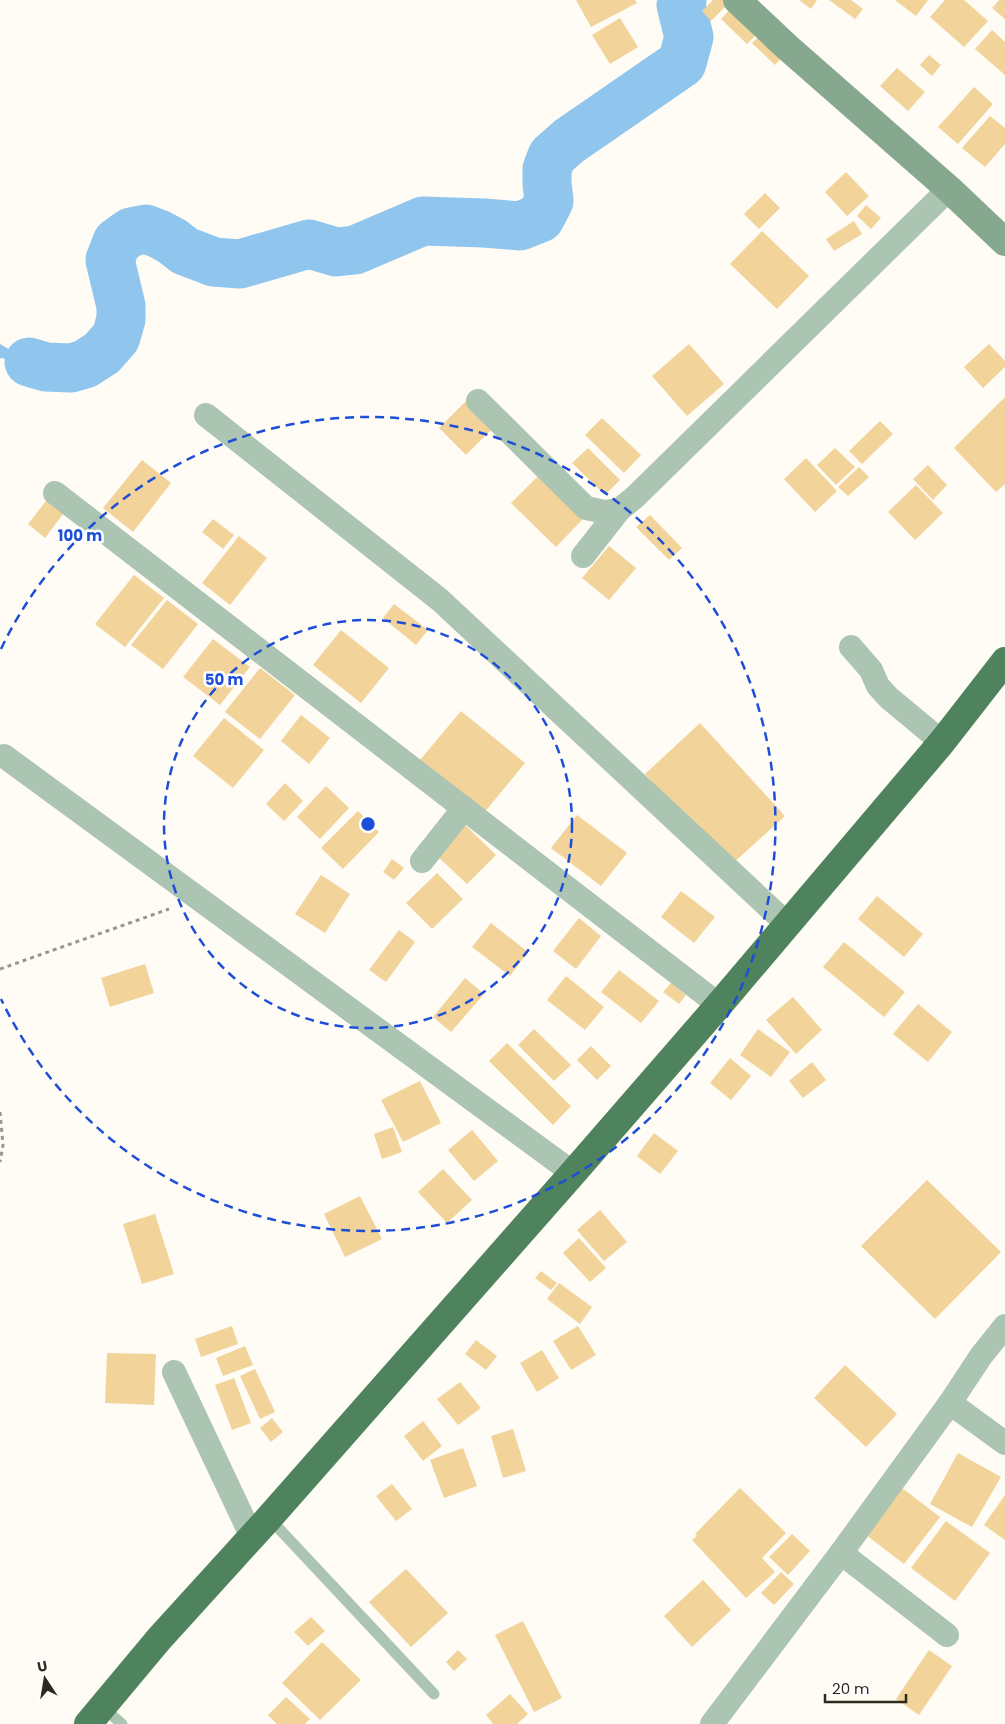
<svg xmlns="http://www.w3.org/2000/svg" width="1005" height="1724" viewBox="0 0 1005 1724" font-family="Poppins,sans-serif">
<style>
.water{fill:#90c6ee}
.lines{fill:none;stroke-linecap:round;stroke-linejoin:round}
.river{stroke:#90c6ee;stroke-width:49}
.building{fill:#f2d49b}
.path{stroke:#9b968d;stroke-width:3;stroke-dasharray:4 4;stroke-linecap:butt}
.lane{stroke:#acc4b2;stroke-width:11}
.street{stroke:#acc4b2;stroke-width:24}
.secondary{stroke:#85a88e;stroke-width:28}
.highway{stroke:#4e835e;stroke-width:28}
.ring{fill:none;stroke:#1d4ed8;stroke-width:2.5;stroke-dasharray:9 6}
.centre{fill:#1d4ed8;stroke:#fff;stroke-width:2.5}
.ring-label{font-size:15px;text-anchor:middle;font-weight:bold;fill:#1d4ed8;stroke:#fff;stroke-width:5;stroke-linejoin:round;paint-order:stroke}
</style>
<rect width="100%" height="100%" fill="#fffbf5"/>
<path class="water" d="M0,344L28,360L31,362L0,358Z"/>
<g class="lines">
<path class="river" d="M29,362L46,367L71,368L85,364L102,353L116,337L121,319V306L110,260L117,242L131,232L146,229L159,234L172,241L185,251L214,262L240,264L309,244L336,252L355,250L423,221L484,223L520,226L540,218L549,201L547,183V169L552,156L569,141L682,63L689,37L681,5L682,0"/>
</g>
<g class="building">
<path d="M576,0H635L637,3L591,27Z"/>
<path d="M713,0H724L728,4L711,21L702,11Z"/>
<path d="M799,0H817L811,9Z"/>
<path d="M829,0H851L863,9L855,19Z"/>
<path d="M895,0H928L916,16Z"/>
<path d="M945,0H964L988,21L964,47L930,17Z"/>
<path d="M999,0H1005V19L992,8Z"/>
<path d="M734,5L761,30L747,44L721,19Z"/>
<path d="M620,18L638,47L610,64L592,35Z"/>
<path d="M992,30L1005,42V75L975,49Z"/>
<path d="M763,32L786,53L775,65L752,43Z"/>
<path d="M929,55L941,65L932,76L920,65Z"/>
<path d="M897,68L925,92L908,111L880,86Z"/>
<path d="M974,87L993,104L958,144L938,127Z"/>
<path d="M990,116L1005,128V144L985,167L962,148Z"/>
<path d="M846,172L869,196L847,216L825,192Z"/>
<path d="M765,193L780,208L759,229L744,214Z"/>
<path d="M866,205L881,218L871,229L857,216Z"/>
<path d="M854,221L862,234L834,251L826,239Z"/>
<path d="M762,231L809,276L777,309L730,264Z"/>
<path d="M689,344L724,384L687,416L652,376Z"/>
<path d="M989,344L1005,361V367L983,388L964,367Z"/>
<path d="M1005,397V484L996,492L954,448Z"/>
<path d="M468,399L495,426L466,455L439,428Z"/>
<path d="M602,418L641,455L624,473L585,435Z"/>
<path d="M880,421L893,434L862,464L849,451Z"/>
<path d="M588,448L620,480L605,495L572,463Z"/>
<path d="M835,448L855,467L836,485L817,465Z"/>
<path d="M806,458L837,491L815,512L784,479Z"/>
<path d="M142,460L171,483L133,532L103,508Z"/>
<path d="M928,465L947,485L933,500L913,479Z"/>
<path d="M859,467L869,477L848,496L838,487Z"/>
<path d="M538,476L583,519L556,547L511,503Z"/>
<path d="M916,485L943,513L915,540L888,512Z"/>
<path d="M46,501L63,514L45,538L28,524Z"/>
<path d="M650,515L682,548L669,560L636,527Z"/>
<path d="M213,519L234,535L223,549L202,532Z"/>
<path d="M239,536L267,558L230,605L202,583Z"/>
<path d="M609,546L636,568L609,600L582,578Z"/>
<path d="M134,575L164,598L125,647L95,624Z"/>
<path d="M167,600L198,624L163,669L131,645Z"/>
<path d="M394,604L428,630L416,645L383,618Z"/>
<path d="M341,630L389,668L361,703L313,665Z"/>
<path d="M213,639L250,667L220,705L183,677Z"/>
<path d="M260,668L295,695L260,739L225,712Z"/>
<path d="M461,711L525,763L484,813L420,760Z"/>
<path d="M301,715L330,738L309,764L281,741Z"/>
<path d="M224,718L264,750L233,788L193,756Z"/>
<path d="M700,723L785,816L730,866L645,774Z"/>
<path d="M285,783L303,801L284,821L266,804Z"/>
<path d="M326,786L349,808L320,839L297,817Z"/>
<path d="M358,811L379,832L343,869L321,848Z"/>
<path d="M577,815L627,853L601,886L551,848Z"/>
<path d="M463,823L496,855L467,884L434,853Z"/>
<path d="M392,859L404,868L394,880L383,872Z"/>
<path d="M437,873L463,899L432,929L406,903Z"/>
<path d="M321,875L350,894L325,933L295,914Z"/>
<path d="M681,891L715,917L694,943L661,917Z"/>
<path d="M877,896L923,934L904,957L858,919Z"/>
<path d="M579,918L601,936L576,969L553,951Z"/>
<path d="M491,923L528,952L510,976L472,947Z"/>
<path d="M399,930L415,942L386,982L369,970Z"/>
<path d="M844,942L905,992L884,1017L823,967Z"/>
<path d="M145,964L154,993L110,1007L101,978Z"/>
<path d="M619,970L659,1001L641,1023L601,992Z"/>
<path d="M566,976L604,1007L585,1030L547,1000Z"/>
<path d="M465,978L484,994L451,1032L433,1017Z"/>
<path d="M671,983L686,995L679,1004L663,992Z"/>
<path d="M793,997L822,1030L796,1054L766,1020Z"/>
<path d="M918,1004L952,1032L928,1062L893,1034Z"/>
<path d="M534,1029L571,1065L554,1081L518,1045Z"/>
<path d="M758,1029L790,1052L771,1077L740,1055Z"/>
<path d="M507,1043L571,1106L553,1125L489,1061Z"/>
<path d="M591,1046L611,1066L597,1080L577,1060Z"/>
<path d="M730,1058L751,1076L731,1100L710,1083Z"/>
<path d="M812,1062L826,1080L803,1098L789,1081Z"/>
<path d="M420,1081L441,1123L403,1142L381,1100Z"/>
<path d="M393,1127L402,1152L382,1159L374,1134Z"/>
<path d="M472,1130L498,1161L474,1181L448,1150Z"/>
<path d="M654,1133L678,1151L660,1174L637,1156Z"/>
<path d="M443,1169L472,1200L447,1223L418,1192Z"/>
<path d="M927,1180L1001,1252L935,1319L861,1246Z"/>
<path d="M360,1196L382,1239L345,1257L324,1214Z"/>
<path d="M600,1210L627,1242L604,1261L577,1230Z"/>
<path d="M155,1214L174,1274L142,1284L123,1224Z"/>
<path d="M579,1238L606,1268L590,1282L563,1253Z"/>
<path d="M541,1271L557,1283L551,1290L535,1278Z"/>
<path d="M559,1283L592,1307L580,1324L547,1299Z"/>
<path d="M232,1326L238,1344L201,1357L195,1339Z"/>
<path d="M578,1326L596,1355L571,1370L553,1341Z"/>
<path d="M476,1340L497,1356L486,1370L465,1354Z"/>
<path d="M245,1346L253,1365L223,1376L216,1358Z"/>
<path d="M542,1350L559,1378L537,1392L520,1363Z"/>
<path d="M107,1353L156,1354L154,1405L105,1403Z"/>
<path d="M845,1365L897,1414L866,1447L814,1398Z"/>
<path d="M255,1369L275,1412L260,1419L240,1376Z"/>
<path d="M234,1378L251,1423L232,1430L215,1385Z"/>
<path d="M460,1382L481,1408L458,1425L437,1399Z"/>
<path d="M272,1418L283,1432L271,1442L260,1428Z"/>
<path d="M423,1421L442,1446L423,1461L404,1436Z"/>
<path d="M513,1429L526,1471L503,1478L491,1436Z"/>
<path d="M463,1448L477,1486L444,1498L430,1460Z"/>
<path d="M958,1453L1001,1477L972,1527L930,1504Z"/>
<path d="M392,1484L412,1509L396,1521L376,1496Z"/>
<path d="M740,1488L786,1533L762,1558L775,1572L746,1598L692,1540L697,1536L695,1534Z"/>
<path d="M902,1488L940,1517L904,1564L866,1535Z"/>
<path d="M1005,1495V1540L984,1525Z"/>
<path d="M946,1521L990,1553L955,1601L911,1568Z"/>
<path d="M792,1534L810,1551L788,1575L769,1557Z"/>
<path d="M406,1569L448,1613L411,1647L369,1602Z"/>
<path d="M781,1572L794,1584L774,1605L761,1593Z"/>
<path d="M703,1580L731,1610L692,1647L664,1616Z"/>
<path d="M311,1617L325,1631L308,1646L294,1632Z"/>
<path d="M523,1621L562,1698L534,1712L495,1635Z"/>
<path d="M322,1642L361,1680L320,1720L282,1683Z"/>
<path d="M458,1650L467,1659L454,1671L446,1662Z"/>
<path d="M929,1650L952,1666L919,1715L896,1699Z"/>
<path d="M510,1694L528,1714L517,1724H493L486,1715Z"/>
<path d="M286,1697L310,1719L305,1724H277L268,1715Z"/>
</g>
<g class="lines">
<g class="path">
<path d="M0,969L169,909"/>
<path d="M0,1112L3,1145L0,1162"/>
</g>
<g class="lane">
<path d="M269,1518L434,1694"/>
<path d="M103,1707L122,1724"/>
</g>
<g class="street">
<path d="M478,401L586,508L605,512L619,510L635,497L949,189"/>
<path d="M206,415L440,600L787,924"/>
<path d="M55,493L719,1005"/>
<path d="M583,556L619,510"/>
<path d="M851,647L871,670L878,686L889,698L942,742"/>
<path d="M4,756L573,1173"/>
<path d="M422,861L464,808"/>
<path d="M174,1372L252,1537"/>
<path d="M950,1403L1005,1443"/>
<path d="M841,1553L947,1635"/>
<path d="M712,1724L841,1553L950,1403L981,1356L1005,1326"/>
</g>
<path class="secondary" d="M737,0L787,47L949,189L1005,242"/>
<path class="highway" d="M88,1724L159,1639L269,1518L573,1173L719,1005L942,742L1005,661"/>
</g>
<g class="ring">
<circle cx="368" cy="824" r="204"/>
<path d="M1 649A407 407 0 1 1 1 999"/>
</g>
<circle cx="368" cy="824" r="8" class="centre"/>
<g class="ring-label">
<text x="80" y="541">100 m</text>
<text x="224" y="685">50 m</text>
</g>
<g transform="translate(45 1679) rotate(348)" stroke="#ffffff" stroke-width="4" paint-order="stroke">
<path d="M0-4L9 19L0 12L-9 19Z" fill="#2f281c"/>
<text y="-8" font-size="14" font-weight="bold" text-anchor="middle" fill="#2f281c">U</text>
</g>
<path d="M825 1694v8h81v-8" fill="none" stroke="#2f281c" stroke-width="2.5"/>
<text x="832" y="1694" font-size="15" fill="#2f281c" stroke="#ffffff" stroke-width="4" paint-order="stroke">20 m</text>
</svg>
